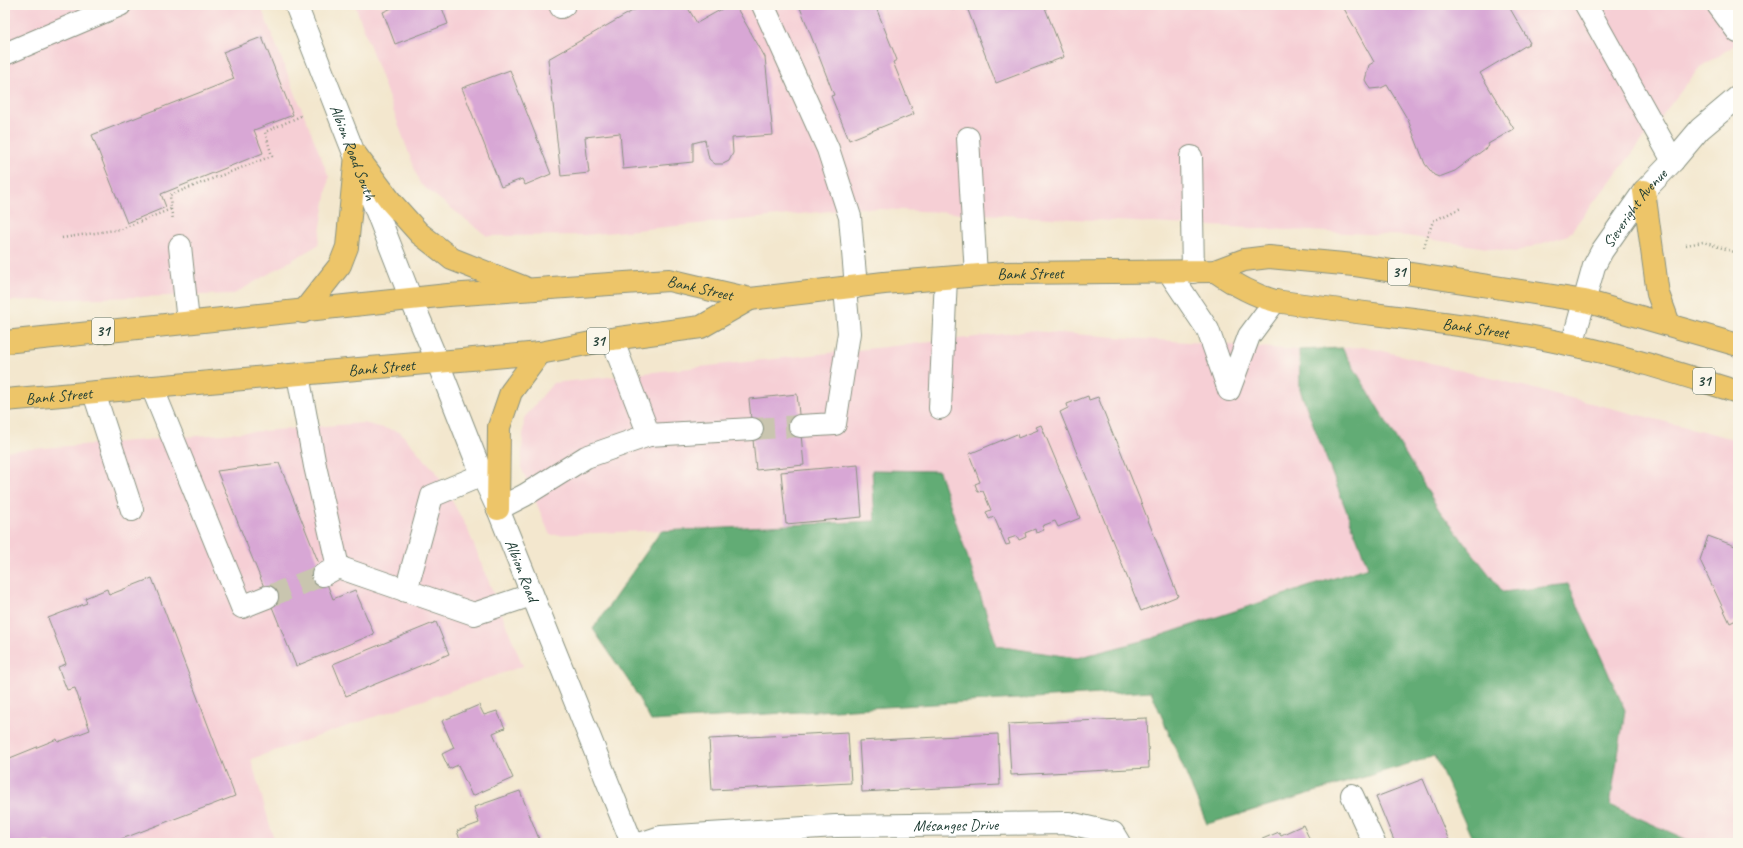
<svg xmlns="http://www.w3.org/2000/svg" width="1743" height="848" viewBox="0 0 1743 848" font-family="Caveat,sans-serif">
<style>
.built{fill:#f6cfd5}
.forest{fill:#62ac74;stroke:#407454}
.building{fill:#d8a7d5}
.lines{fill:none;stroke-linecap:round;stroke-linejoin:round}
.minor-tunnel{stroke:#c9c5af;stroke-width:22;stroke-dasharray:22 11;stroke-linecap:butt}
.minor-casing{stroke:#899281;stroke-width:24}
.major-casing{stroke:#899281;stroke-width:24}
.path{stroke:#899281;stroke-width:2.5;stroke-dasharray:1 3;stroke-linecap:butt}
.minor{stroke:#fff;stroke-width:22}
.major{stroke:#edc569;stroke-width:22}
.labels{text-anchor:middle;stroke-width:3.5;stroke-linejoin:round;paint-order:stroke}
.shield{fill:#fbf7ec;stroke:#61756b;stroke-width:1}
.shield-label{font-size:15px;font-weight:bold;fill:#1f3d34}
.street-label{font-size:16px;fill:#1f3d34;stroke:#fbf7ec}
</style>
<rect width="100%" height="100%" fill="#fbf7ec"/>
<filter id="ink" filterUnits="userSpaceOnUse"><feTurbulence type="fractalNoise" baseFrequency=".025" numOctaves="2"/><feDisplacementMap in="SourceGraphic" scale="8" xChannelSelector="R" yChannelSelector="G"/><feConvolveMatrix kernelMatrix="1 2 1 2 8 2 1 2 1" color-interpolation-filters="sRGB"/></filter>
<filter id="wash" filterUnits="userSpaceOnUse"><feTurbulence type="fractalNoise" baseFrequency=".012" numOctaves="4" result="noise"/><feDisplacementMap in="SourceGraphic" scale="16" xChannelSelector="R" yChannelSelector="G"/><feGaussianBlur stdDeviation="0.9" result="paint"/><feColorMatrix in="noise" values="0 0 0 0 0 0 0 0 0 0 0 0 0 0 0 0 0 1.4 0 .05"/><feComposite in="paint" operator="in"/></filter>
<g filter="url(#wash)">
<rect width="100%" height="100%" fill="#f3e7ce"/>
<g class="built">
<path d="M5,5H260L329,177L318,245L234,294L5,301Z"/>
<path d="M355,5H1738V43L1700,67L1568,235L1515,252L1407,236L861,208L584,235L487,236L420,184Z"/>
<path d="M1031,331L1299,350L1300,390L1368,566L1150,639L1077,658L997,645L939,471L875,521L550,535L521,467L524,418L553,383Z"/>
<path d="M1367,347L1738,440V843H1694L1610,806L1625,710L1503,592L1439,510L1342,348Z"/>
<path d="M363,423L400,432L436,472L467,528L523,666L251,759L275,843H5V451Z"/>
</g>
<path class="forest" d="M1342,348L1439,510L1503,592L1568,584L1625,710L1610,805L1694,843H1474L1435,756L1207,824L1151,691L651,721L632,686L593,629L661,531L875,521L872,470L939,471L997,646L1077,658L1150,639L1368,567L1300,390L1299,350Z"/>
<g id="blocks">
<g class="building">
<path d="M390,5H441L448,24L395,44L383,12L392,8Z"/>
<path d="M643,5H686L697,23L729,5H735L765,57L773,135L732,138L733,153L729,161L723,164H715L709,159L705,140L693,143V162L623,169L620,133L585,137L589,173L561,176L548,59Z"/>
<path d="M799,5H875L897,60L893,62L914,114L849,140L831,96L834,95Z"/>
<path d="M951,5H965L953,10Z"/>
<path d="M966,5H1044L1064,57L996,83Z"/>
<path d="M1342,5H1508L1530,43L1480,73L1514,129L1488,144L1489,146L1455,171L1439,177L1434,175L1425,164L1408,120L1387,85L1381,88L1370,89L1365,80L1369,65L1374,62Z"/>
<path d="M262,37L293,115L254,130L263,153L161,194L166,207L127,223L92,135L234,79L223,52Z"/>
<path d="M510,70L551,174L525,185L522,179L501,187L462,88Z"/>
<path d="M797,394L804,465L756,470L749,399Z"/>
<path d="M1088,396L1089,400L1098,397L1115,440L1116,439L1178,596L1141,611L1060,412L1068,408L1067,404Z"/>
<path d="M1041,425L1080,518L1058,527L1055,521L1042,526L1044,530L1036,533L1035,529L1025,533L1026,537L1019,540L1017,536L1008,539L1010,544L1006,545L994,517L989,519L986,512L991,510L983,491L978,492L975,484L980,482L969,454L1017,434L1018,438L1038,430L1036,427Z"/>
<path d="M279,463L333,599L355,590L374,634L296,666L217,471Z"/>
<path d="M858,465L862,517L786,524L781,472Z"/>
<path d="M1708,536L1738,547V619L1730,623L1700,560Z"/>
<path d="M152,578L235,796L111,843H5V760L57,739L58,742L90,730L75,688L67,690L58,667L66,664L48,618L87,603L85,598L107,589L109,595Z"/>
<path d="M436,622L449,654L346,696L333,664Z"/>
<path d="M479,705L484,715L497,711L505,728L493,733L513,778L472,796L458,765L449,769L442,754L454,748L442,721Z"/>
<path d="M1147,718L1149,768L1011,775L1008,724Z"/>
<path d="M848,732L851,783L712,790L709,739Z"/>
<path d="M998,734L1000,785L862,792L859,741Z"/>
<path d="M1423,779L1450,843H1395L1376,797Z"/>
<path d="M520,791L539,839L529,843H461L457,831L479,823L474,807Z"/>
<path d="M1303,825L1311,842L1315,840L1316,843H1253L1279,832L1281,835Z"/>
</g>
</g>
</g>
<g filter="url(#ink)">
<use href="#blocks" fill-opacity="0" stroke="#899281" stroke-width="1"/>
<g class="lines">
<g class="minor-tunnel">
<path d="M752,429L800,426"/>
<path d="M267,597L323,575"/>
</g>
<defs>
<g id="minor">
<path id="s1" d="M296,5L411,299L438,363L482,475L498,509L632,843"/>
<path d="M560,5L561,7L564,5"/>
<path d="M763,5L828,149L850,217L856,287"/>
<path d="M1586,5L1673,161"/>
<path d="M1718,5L1738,32"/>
<path d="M5,54L120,5"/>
<path d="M968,138L976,275"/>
<path d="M1191,157L1193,272"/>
<path d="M180,246L188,322"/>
<path d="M1169,272L1208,330L1229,390L1249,336L1275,301"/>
<path id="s2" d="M1572,345L1594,266L1602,251L1644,191L1673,161L1700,129L1738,97"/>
<path d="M298,375L315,466L338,567"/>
<path d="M152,387L242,607L267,597"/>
<path d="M94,393L132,510"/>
<path d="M940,408L946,278"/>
<path d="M800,426L835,424L849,333L845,289"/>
<path d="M649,435L752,429"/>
<path d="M498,509L525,495L586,457L649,435L612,339"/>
<path d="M323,575L338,567L474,614L531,595"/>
<path d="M406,591L432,496L482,475"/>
<path d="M1352,795L1374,843"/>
<path id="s3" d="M643,843L661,837L836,826L1069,823L1113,833L1119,843"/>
</g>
<g id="major">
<path d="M356,155L392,203L419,233L452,259L523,287"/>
<path d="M1644,191L1658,294L1669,324"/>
<path id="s4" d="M1215,271C1235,285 1253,295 1275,301C1374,316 1475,323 1572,345C1628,357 1683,375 1738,392"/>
<path d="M303,312L340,265L347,247L356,155"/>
<path id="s5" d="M5,342L448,295L669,280L750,299L884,283L1004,273L1215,271L1244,260L1269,257L1354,265L1585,301L1738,345"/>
<path id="s6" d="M5,400L540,353L612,339L701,327L750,299"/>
<path d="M498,509L499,427L511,392L540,353"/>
</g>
</defs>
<use href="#minor" class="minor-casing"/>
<use href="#major" class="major-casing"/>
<g class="path">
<path d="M171,209L173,220"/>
<path d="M62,238L121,229L171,209L170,195L272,156L265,132L303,115"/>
<path d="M1686,245L1703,242L1738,253"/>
<path d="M1424,247L1433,221L1461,208"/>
</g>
<use href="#minor" class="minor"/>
<use href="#major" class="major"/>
</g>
</g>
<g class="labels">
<g class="shield">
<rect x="1388" y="259" width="22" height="26" rx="3"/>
<rect x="92" y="318" width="22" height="26" rx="3"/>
<rect x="587" y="328" width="22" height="26" rx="3"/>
<rect x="1693" y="368" width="22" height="26" rx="3"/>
</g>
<g class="shield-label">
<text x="1399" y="277">31</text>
<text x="103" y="336">31</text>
<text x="598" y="346">31</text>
<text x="1704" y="386">31</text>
</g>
<g class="street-label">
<text dy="6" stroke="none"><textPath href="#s1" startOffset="158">Albion Road South</textPath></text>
<text dy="6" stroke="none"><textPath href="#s2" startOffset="153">Sieveright Avenue</textPath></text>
<text dy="6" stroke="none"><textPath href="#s5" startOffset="1032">Bank Street</textPath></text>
<text dy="6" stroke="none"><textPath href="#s5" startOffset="699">Bank Street</textPath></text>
<text dy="6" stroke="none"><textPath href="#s4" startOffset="270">Bank Street</textPath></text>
<text dy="6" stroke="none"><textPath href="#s6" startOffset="378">Bank Street</textPath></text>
<text dy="6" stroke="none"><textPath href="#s6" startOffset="54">Bank Street</textPath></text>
<text dy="6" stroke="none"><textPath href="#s1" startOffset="609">Albion Road</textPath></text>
<text dy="6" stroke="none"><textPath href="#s3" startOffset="314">Mésanges Drive</textPath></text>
</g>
</g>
<rect width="1743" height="848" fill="none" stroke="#fbf7ec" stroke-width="20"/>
</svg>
